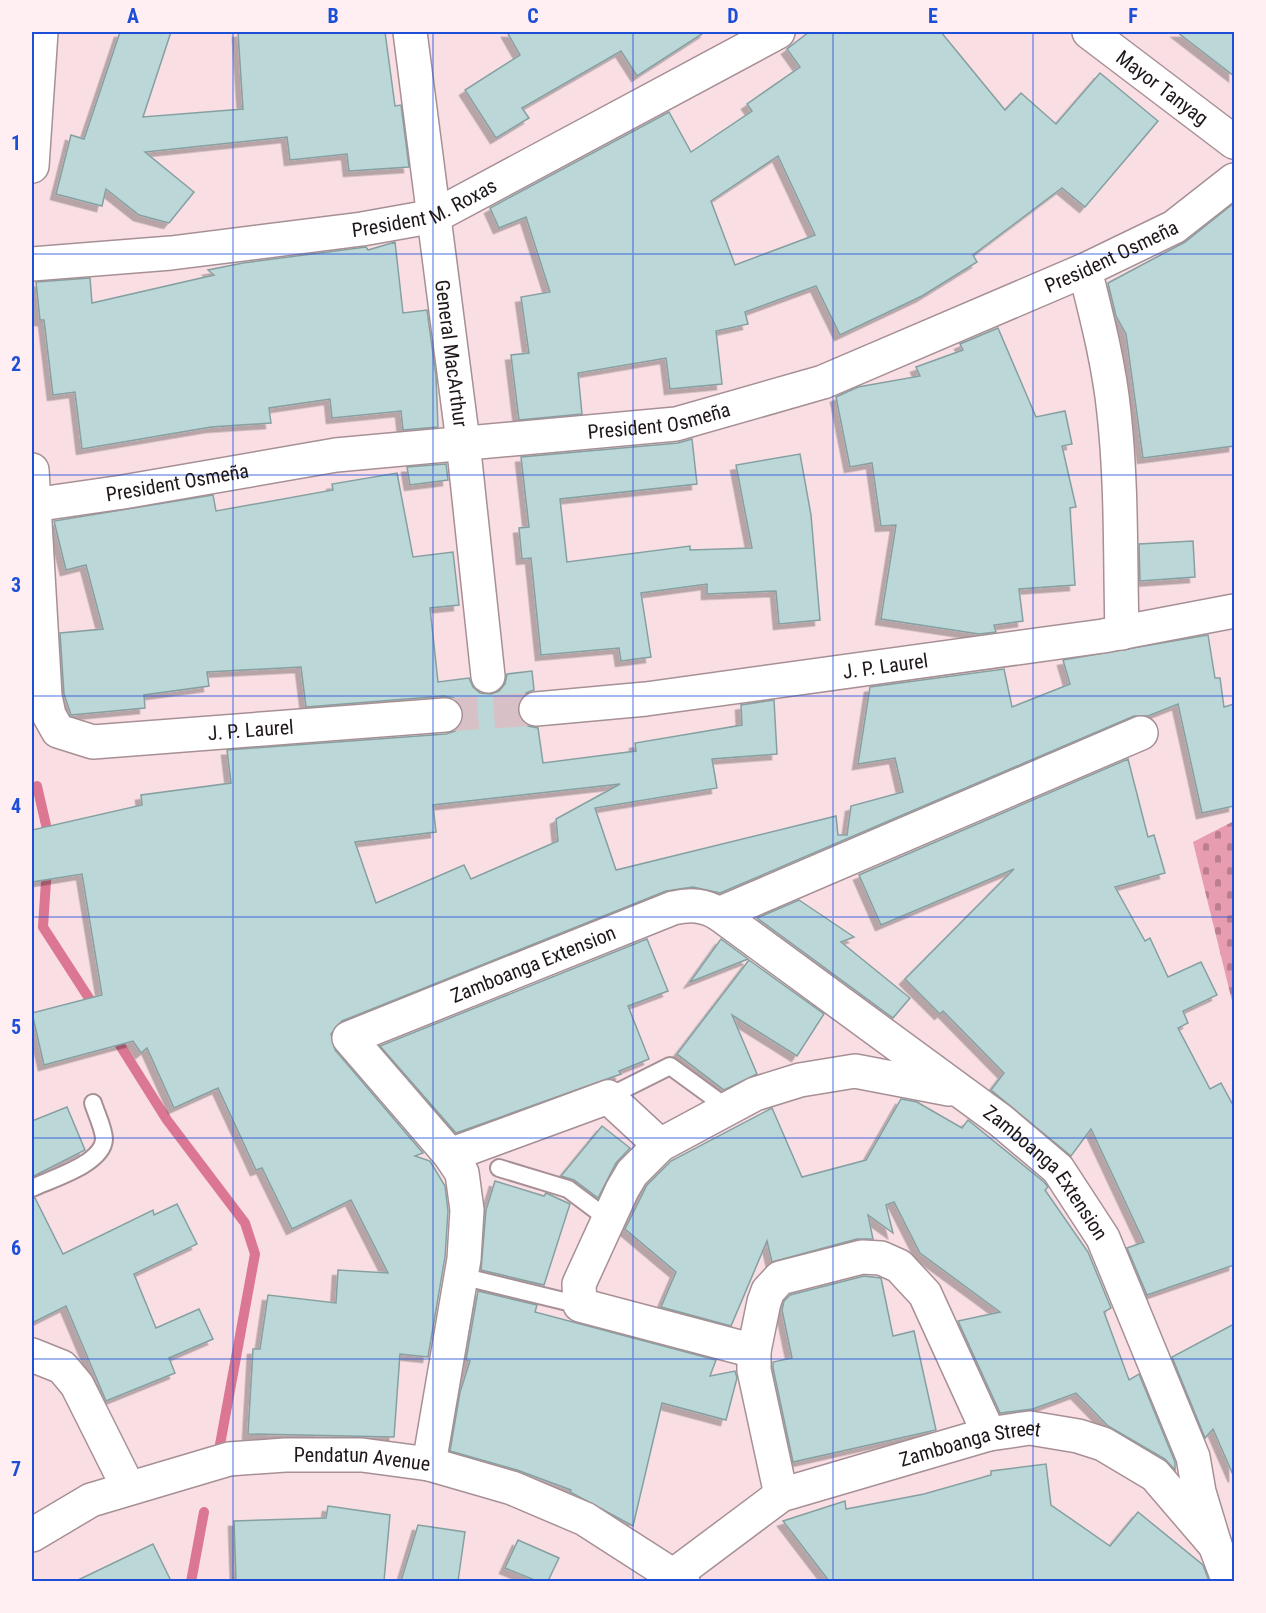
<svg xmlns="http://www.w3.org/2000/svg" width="1266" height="1613" viewBox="0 0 1266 1613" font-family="'Roboto Condensed',sans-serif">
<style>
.cemetery{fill:url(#cemetery-stones)}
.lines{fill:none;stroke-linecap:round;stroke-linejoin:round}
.stream{stroke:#dc7793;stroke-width:10}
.building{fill:#bcd7d8;stroke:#86a0a1;stroke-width:1.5;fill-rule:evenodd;filter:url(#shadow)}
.street-tunnel{stroke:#d8c1c6;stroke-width:33;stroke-dasharray:33 16;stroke-linecap:butt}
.lane-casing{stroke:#a79095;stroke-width:20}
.street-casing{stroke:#a79095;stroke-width:36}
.secondary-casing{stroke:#a79095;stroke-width:36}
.lane{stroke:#fff;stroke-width:16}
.street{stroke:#fff;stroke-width:33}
.secondary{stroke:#fff;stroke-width:33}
.grid{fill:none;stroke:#1d4ed8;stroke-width:1.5;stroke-opacity:0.55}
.labels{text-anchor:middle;stroke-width:4.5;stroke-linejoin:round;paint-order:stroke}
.street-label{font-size:20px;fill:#201719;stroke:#ffeff2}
.neatline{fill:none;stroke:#1d4ed8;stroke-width:2}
.grid-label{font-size:20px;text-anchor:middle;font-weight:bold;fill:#1d4ed8}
</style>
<defs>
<pattern id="cemetery-stones" width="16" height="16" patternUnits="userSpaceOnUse" patternTransform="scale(1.5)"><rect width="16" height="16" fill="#e89caf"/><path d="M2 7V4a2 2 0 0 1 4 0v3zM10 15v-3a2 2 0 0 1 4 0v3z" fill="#bc7e8e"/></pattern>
<filter id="shadow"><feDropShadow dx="-5.5" dy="5.5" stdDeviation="0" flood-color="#0004"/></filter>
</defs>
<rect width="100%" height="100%" fill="#f9dfe4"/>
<path class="cemetery" d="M1234,821V1009L1193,842Z"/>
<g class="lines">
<g class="stream">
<path d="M37,786L49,838"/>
<path d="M47,866L43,927L96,1009"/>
<path d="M113,1034L167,1120L245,1223L255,1254L219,1450"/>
<path d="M191,1582L204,1512"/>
</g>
</g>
<g class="building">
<path d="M120,32H171L143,117L243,109L238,32H385L395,106L401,105L409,167L349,171L347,154L290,160L287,137L145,152L194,192L169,223L139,215L106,189L102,206L56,194L71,135L84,139Z"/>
<path d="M507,32H705L637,76L621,51L522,108L529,118L496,138L465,90L520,55Z"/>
<path d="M809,32H941L1005,110L1021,93L1056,124L1100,73L1158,121L1085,207L1062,188L973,255L977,262L922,296L840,335L816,286L745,312L748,324L716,331L722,384L670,389L666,358L578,373L582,414L519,420L511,355L529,353L521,297L550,292L526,217L499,228L490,208L669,112L691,152L752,111L747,104L800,67L787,49ZM778,156L815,235L735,265L711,201Z"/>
<path d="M1177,32H1234V76Z"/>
<path d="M1234,203V446L1143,458L1126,334L1116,316L1108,283L1185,242Z"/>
<path d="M395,242L403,313L427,310L436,376L438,427L403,430L401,411L332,418L330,399L269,408L271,423L211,427L82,449L75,392L53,395L44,320H40L36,282L90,278L92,303L214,275L208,270L243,263L366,247L368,250Z"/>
<path d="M998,328L1036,417L1065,411L1072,444L1062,446L1076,507L1070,508L1075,585L1019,589L1023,621L994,625L996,632L979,634L881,619L896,525L881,526L872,463L850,467L836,397L858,387L920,376L916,367L963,350L960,344Z"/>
<path d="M692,439L697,484L560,499L567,562L690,546V550L752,548L736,465L800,454L811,515L820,620L779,624L776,591L707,594V584L641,593L651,657L621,661L619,648L541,655L531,558L522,559L519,528L529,527L521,457L678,443Z"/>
<path d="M446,464L448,480L410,485L407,467Z"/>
<path d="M397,473L413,557L453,552L459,605L430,608L438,682L469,678L473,687L480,693L491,694L499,691L505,684L507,674L532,671L534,690L526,693L519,701L517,711L521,720L528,726L538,728L543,763L636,751L635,743L742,725L741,705L774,700L777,754L712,759L717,788L595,808L616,870L836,816L838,835H847L851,806L903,792L895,758L858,764L870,687L1004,669L1012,707L1070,684L1063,660L1208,635L1215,678H1220L1224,707L1234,704V806L1202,813L1178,704L1148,716H1134L720,893L693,887L666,891L342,1021L331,1034L335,1050L423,1153L415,1156L430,1161L445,1186L448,1211L445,1257L428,1357L400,1354L394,1437L248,1434L253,1349H260L268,1295L336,1303L338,1270L388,1273L351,1200L292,1229L262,1168L256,1170L218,1088L174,1108L147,1048L141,1053L133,1041L44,1065L32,1013L102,995L82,874L32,882V830L142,805L141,795L231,783L227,750L446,734L455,731L462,724L464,713L461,705L454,698L444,696L306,707L301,667L207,672L209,686L144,695L145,708L71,715L64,694L60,633L103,629L86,565L66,570L54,521L213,495L216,511L333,490L332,484ZM620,784L556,819L558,841L471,879L464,865L376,903L355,842L436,832L433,805Z"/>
<path d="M1193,541L1195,577L1140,581L1139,544Z"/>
<path d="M1128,759L1148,837L1154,835L1165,873L1115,887L1145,941L1150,938L1168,977L1201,962L1217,995L1183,1011L1188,1023L1178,1028L1210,1089L1221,1083L1234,1107V1265L1147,1295L1127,1248L1144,1242L1091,1129L1071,1156L991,1090L1004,1073L943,1011L940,1014L905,979L1014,869L881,925L859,875Z"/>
<path d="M799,900L854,937L841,942L910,998L893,1018L757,918Z"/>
<path d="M647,939L668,991L628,1006L649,1059L619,1071L621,1074L456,1133L380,1046Z"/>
<path d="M721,939L748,959L690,982Z"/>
<path d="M749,960L824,1014L797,1056L732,1015L757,1074L724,1090L677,1054Z"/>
<path d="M901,1099L917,1102L962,1128L968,1120L1044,1182L1048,1187L1045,1190L1088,1252L1111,1308L1104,1312L1129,1380L1139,1374L1175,1462V1470L1165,1459L1108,1426L1076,1393L1033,1409L1000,1413L958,1321L1000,1312L920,1253L894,1202L886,1205L893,1233L868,1215L873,1239H857L772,1262L767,1241L731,1326L661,1307L676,1272L625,1229L647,1185L671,1161L772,1108L802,1177L866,1160Z"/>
<path d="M67,1107L85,1150L32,1177V1121Z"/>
<path d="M602,1126L630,1148L616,1163L598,1198L574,1180L561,1176Z"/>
<path d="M495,1181L544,1196L546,1193L570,1204L544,1285L481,1270L486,1210Z"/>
<path d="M32,1198H35L63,1254L153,1210L154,1215L177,1204L197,1244L134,1274L156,1328L199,1309L213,1339L169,1358L175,1373L106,1401L66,1306L32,1323Z"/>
<path d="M864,1276L881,1278L893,1336L914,1331L936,1430L793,1462L773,1368V1362L792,1358L782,1310L784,1301L790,1295Z"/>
<path d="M478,1291L537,1305L535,1312L716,1360L710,1376L735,1371L737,1378L726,1420L662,1403L633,1526L570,1492L571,1490L517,1470L450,1451L460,1392L470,1361L466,1360Z"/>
<path d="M1234,1324V1477L1213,1429L1205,1438L1172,1357Z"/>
<path d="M1046,1464L1051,1505L1110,1546L1138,1512L1203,1565L1209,1581H829L783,1521L845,1501L846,1509L924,1494L991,1475V1471Z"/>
<path d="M328,1506L390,1515L384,1581H236L234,1521L326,1518Z"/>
<path d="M418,1525L465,1532L458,1581H401Z"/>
<path d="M518,1540L559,1558L548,1581H537L505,1568Z"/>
<path d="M153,1544L171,1581H76Z"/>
</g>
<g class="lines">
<path class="street-tunnel" d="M445,715L536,709"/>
<defs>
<g id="lane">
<path d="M608,1097L670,1066L729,1109"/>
<path d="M499,1168L568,1189L608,1219"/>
<path d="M32,1188C51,1179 103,1164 104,1139C104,1129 96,1113 93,1103"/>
<path d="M461,1276L580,1305"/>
</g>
<g id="street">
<path id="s1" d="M410,32L463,442L488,676"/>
<path id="s2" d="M1089,32L1234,142"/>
<path d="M32,166L41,32"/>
<path id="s3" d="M32,264L171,253L362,229L435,216L778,32"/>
<path d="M1085,270C1097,318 1109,364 1114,413C1122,486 1120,559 1122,633"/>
<path id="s4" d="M32,470L45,696L49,715L58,731L93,742L445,715"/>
<path id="s5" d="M33,505L123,492L336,455L676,424L823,382L1085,270L1174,227L1234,180"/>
<path id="s6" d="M536,709L646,699L1103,636L1234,611"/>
<path d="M719,914L1141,733"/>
<path d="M450,1155L608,1097L660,1145"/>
<path d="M754,1351L580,1305L579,1284L622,1190L632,1173L660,1145L755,1094L800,1080L855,1071L949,1089"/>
<path d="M32,1355L62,1367L77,1385L128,1487"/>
<path id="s7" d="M429,1464L464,1259L467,1210L462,1173L450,1155L349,1038L673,908C691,904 704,905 719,914L1000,1120L1058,1169L1103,1238L1193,1457L1199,1492L1215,1545"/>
<path d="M781,1495L754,1370V1351L764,1302L768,1291L780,1278L862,1257L881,1258L899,1266L925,1294L989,1434"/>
<path id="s8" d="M674,1575L781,1495L989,1434L1030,1428L1078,1436L1103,1444L1155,1475L1215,1545L1229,1582"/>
</g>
<g id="secondary">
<path id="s9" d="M32,1535L91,1500L229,1459L285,1455H362L429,1464L512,1488L585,1519L683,1582"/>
</g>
</defs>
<use href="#lane" class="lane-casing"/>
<use href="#street" class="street-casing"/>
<use href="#secondary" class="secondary-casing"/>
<use href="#lane" class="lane"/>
<use href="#street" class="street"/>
<use href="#secondary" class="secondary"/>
</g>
<path class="grid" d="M233,32V1582M433,32V1582M633,32V1582M833,32V1582M1033,32V1582M32,254H1234M32,475H1234M32,696H1234M32,917H1234M32,1138H1234M32,1359H1234"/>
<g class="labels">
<g class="street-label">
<text dy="7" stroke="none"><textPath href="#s2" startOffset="92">Mayor Tanyag</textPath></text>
<text dy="7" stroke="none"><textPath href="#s3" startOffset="398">President M. Roxas</textPath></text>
<text dy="7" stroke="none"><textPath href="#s5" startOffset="1116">President Osmeña</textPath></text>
<text dy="7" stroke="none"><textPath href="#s1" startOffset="324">General MacArthur</textPath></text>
<text dy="7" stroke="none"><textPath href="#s5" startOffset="632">President Osmeña</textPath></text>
<text dy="7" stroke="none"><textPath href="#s5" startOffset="146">President Osmeña</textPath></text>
<text dy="7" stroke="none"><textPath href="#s6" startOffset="352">J. P. Laurel</textPath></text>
<text dy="7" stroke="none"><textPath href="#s4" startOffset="459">J. P. Laurel</textPath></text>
<text dy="7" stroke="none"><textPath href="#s7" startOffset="669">Zamboanga Extension</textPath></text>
<text dy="7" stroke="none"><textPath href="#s7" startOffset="1286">Zamboanga Extension</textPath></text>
<text dy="7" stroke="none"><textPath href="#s8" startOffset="330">Zamboanga Street</textPath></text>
<text dy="7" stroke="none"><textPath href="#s9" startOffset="346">Pendatun Avenue</textPath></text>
</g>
</g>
<rect width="1266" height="1613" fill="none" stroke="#ffeff2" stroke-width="66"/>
<rect x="33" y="33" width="1200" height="1547" class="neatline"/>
<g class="grid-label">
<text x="133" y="23">A</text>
<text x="333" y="23">B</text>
<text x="533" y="23">C</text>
<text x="733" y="23">D</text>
<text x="933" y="23">E</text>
<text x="1133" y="23">F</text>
<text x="16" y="150">1</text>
<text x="16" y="371">2</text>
<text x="16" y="592">3</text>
<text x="16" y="813">4</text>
<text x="16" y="1034">5</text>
<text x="16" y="1255">6</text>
<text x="16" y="1476">7</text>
</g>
</svg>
